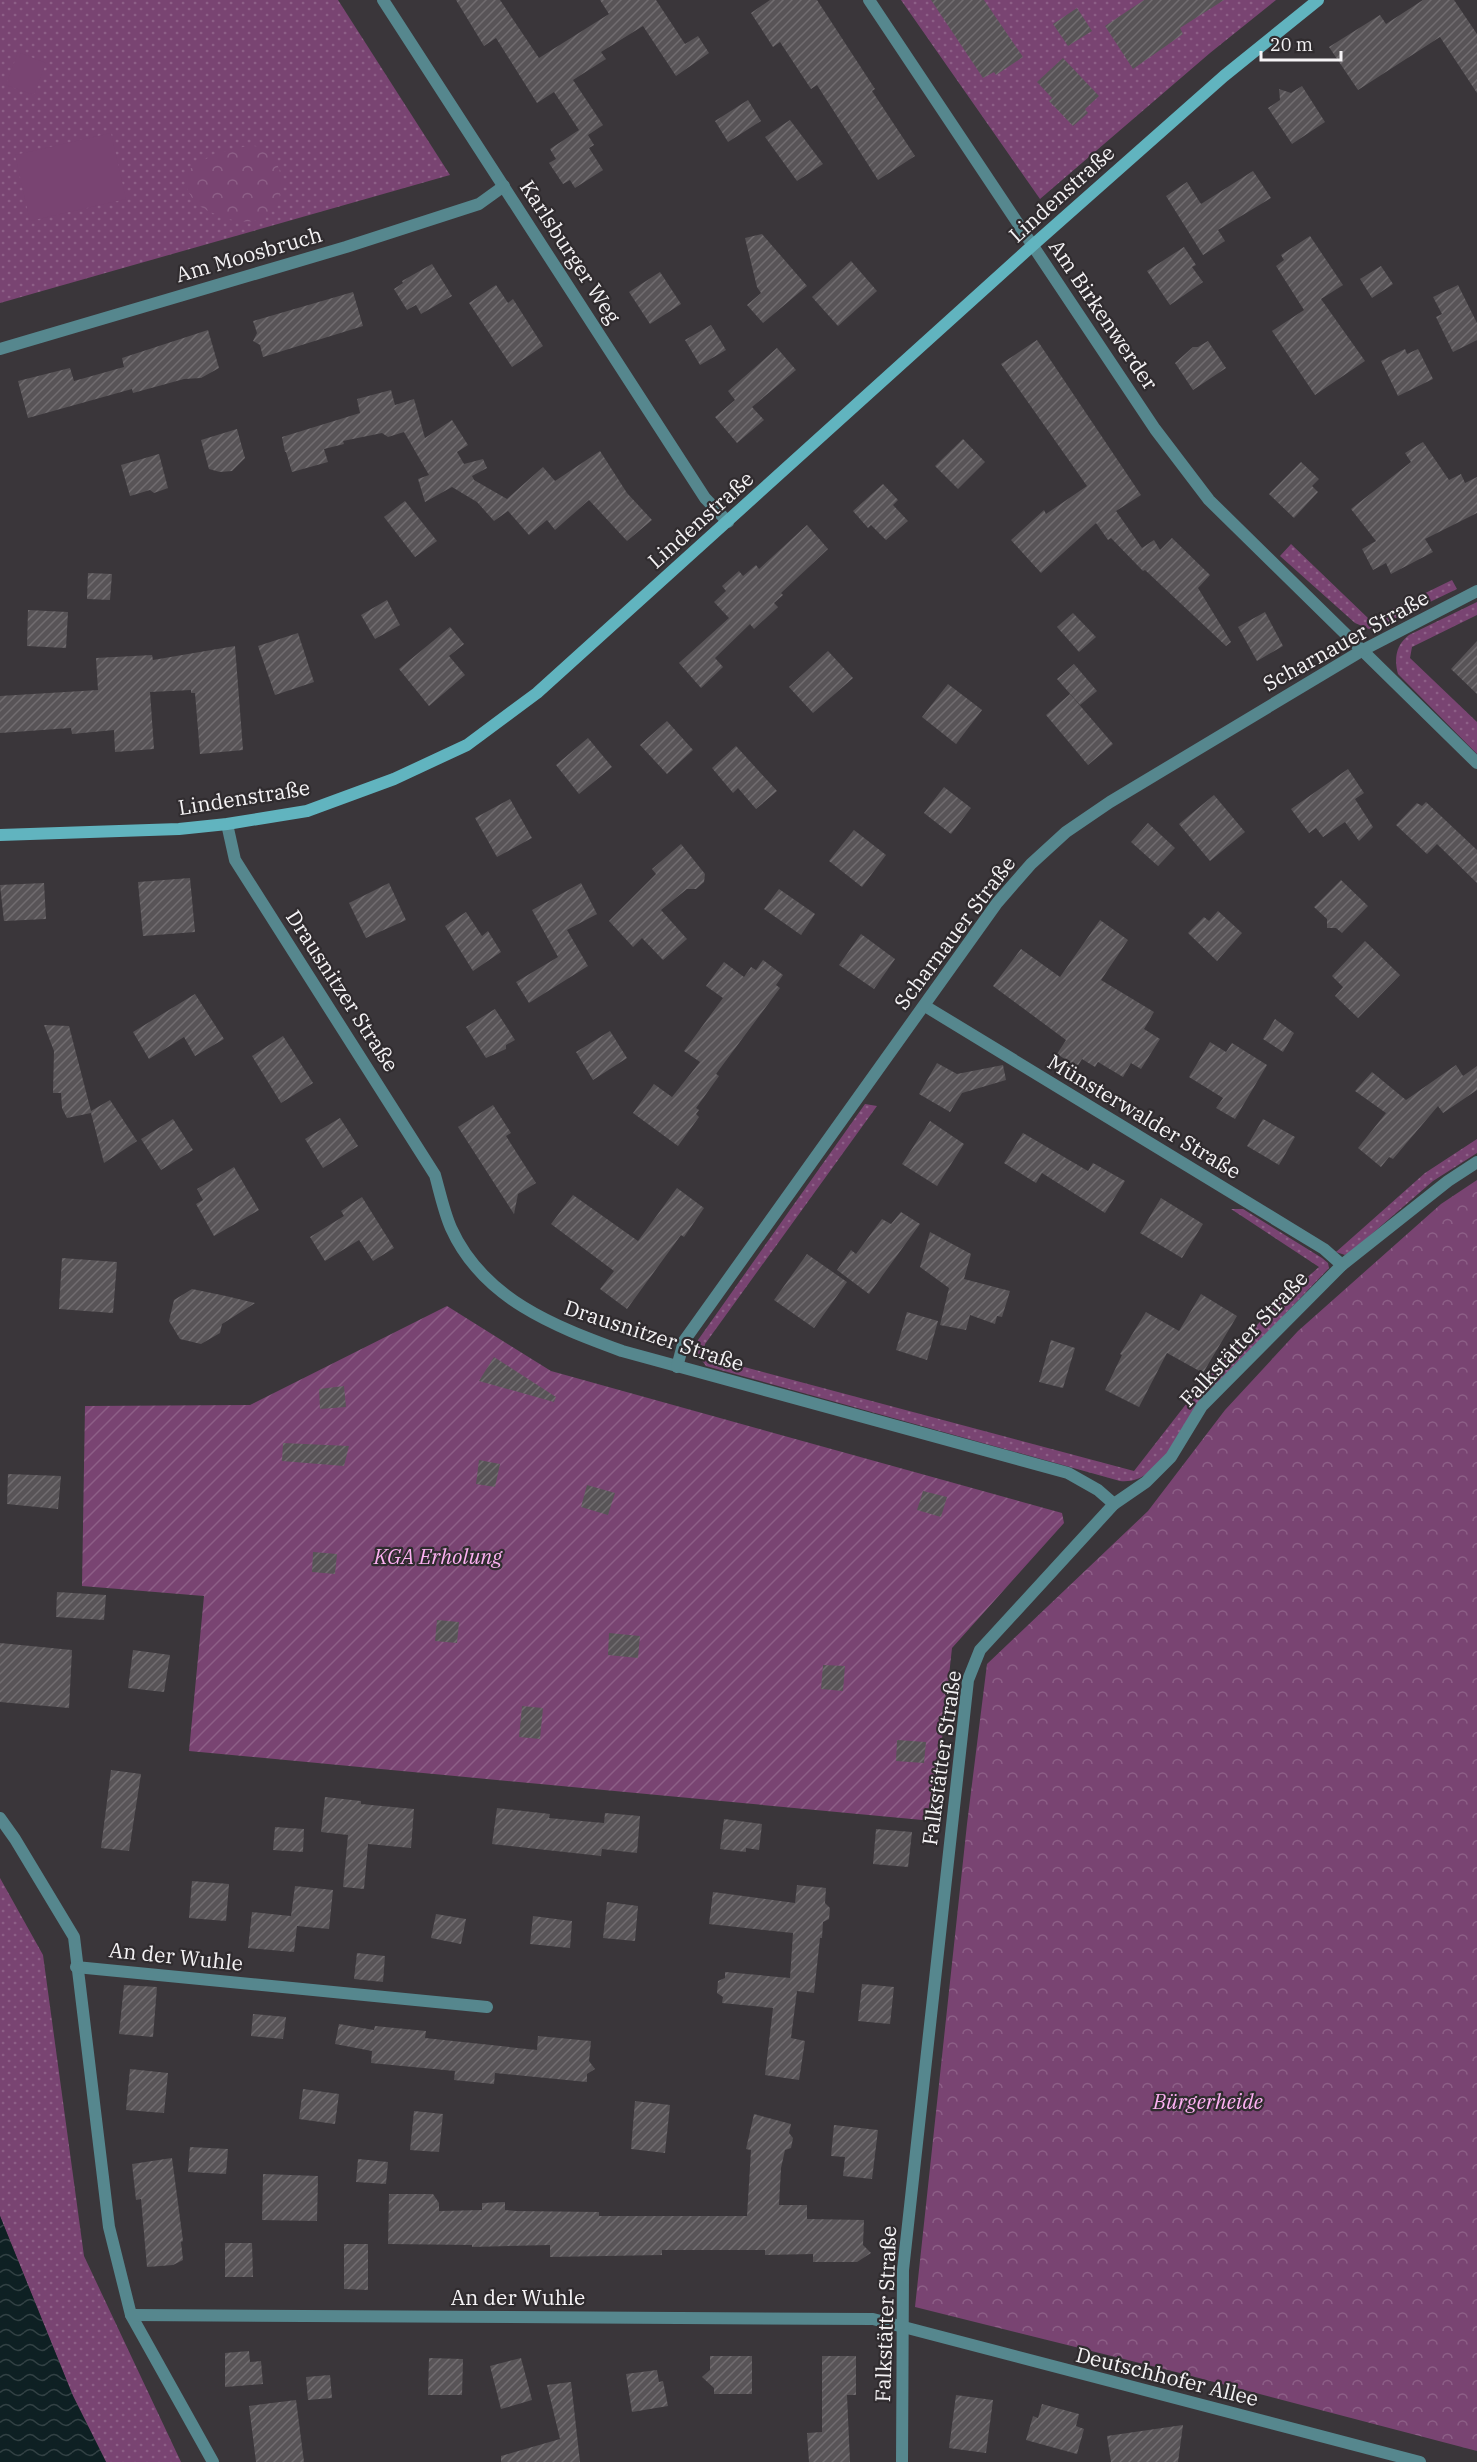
<svg xmlns="http://www.w3.org/2000/svg" width="1477" height="2462" viewBox="0 0 1477 2462" font-family="'IBM Plex Serif',serif">
<style>
.grass{fill:url(#grass-dots)}
.forest{fill:url(#forest-crowns)}
.garden{fill:url(#garden-furrows)}
.pitch{fill:#794472}
.water{fill:url(#water-waves)}
.building{fill:url(#building-hatch)}
.lines{fill:none;stroke-linecap:round;stroke-linejoin:round}
.street{stroke:#56878e;stroke-width:12}
.secondary{stroke:#61b4bf;stroke-width:12}
.labels{text-anchor:middle;stroke-width:4.5;stroke-linejoin:round;paint-order:stroke}
.street-label{font-size:21px;fill:#f5f3f5;stroke:#302c2f}
.park-label{font-size:21px;font-style:italic;fill:#fdb1f2;stroke:#302c2f}
</style>
<defs>
<pattern id="grass-dots" width="8" height="8" patternUnits="userSpaceOnUse" patternTransform="scale(1.5)"><rect width="8" height="8" fill="#794472"/><path d="M2 2h.1M6 6h.1" fill="none" stroke="#8d5f87" stroke-width="1.8" stroke-linecap="round"/></pattern>
<pattern id="forest-crowns" width="20" height="18" patternUnits="userSpaceOnUse" patternTransform="scale(1.5)"><rect width="20" height="18" fill="#794472"/><path d="M2 6a3 3 0 1 1 6 0M12 15a3 3 0 1 1 6 0" fill="none" stroke="#8d5f87"/></pattern>
<pattern id="garden-furrows" width="10" height="10" patternUnits="userSpaceOnUse" patternTransform="scale(1.5)"><rect width="10" height="10" fill="#794472"/><path d="M-1 1l2-2M0 10L10 0M9 11l2-2" fill="none" stroke="#8d5f87"/></pattern>
<pattern id="water-waves" width="16" height="10" patternUnits="userSpaceOnUse" patternTransform="scale(1.5)"><rect width="16" height="10" fill="#0e2023"/><path d="M0 5q4-4 8 0t8 0" fill="none" stroke="#324144"/></pattern>
<pattern id="building-hatch" width="6" height="6" patternUnits="userSpaceOnUse" patternTransform="scale(1.5)"><rect width="6" height="6" fill="#585457"/><path d="M-1 1l2-2M0 6l6-6M5 7l2-2" fill="none" stroke="#716d70"/></pattern>
</defs>
<rect width="100%" height="100%" fill="#3a363a"/>
<g class="grass">
<path d="M0,0H338L450,175L0,303Z"/>
<path d="M901,0H1276L1210,53L1040,199Z"/>
<path d="M1291,544L1370,620L1452,580L1457,589L1384,624L1369,629L1355,623L1280,556Z"/>
<path d="M1477,602V615L1412,647L1410,658L1477,722V754L1398,674C1394,658 1396,645 1409,635Z"/>
<path d="M865,1104L877,1106L705,1344L703,1356L1134,1471L1204,1381L1279,1302L1319,1267L1231,1209H1243L1322,1258L1328,1263L1329,1268L1286,1313L1166,1455C1152,1470 1142,1483 1120,1481L706,1366C699,1357 695,1351 698,1340Z"/>
<path d="M1477,1139V1153L1433,1181L1352,1251L1345,1255L1336,1252L1425,1173Z"/>
<path d="M0,1878L43,1955L84,2256L181,2462H106L73,2396L0,2216Z"/>
</g>
<g class="forest">
<path d="M247,146C251,146 257,146 261,147C295,162 289,243 220,216C197,207 191,202 184,179L190,169L214,154Z"/>
<path d="M1477,1180V2451L1180,2373L915,2307L967,1824L987,1664L1148,1511L1225,1410L1298,1331L1441,1204Z"/>
</g>
<path class="garden" d="M447,1306L551,1371L1062,1513L1064,1523L952,1648L933,1821L189,1751L204,1596L82,1586L85,1406L250,1405Z"/>
<g class="pitch">
<path d="M18,52L46,63L34,95L6,85Z"/>
<path d="M111,133L126,199L30,221L15,155Z"/>
</g>
<path class="water" d="M0,2216L73,2396L106,2462H0Z"/>
<g class="building">
<path d="M456,0H500L539,58L609,14L600,0H656L685,44L698,36L709,53L676,76L643,26L601,52L606,59L573,80L603,125L588,135L594,145L589,148L603,170L575,188L570,180L563,184L549,163L556,159L550,149L579,130L554,92L537,103L496,38L484,46Z"/>
<path d="M770,0H817L875,89L872,91L915,156L878,180L817,85L811,89L780,42L773,47L751,13Z"/>
<path d="M931,0H984L1023,57L996,75L994,72L983,78Z"/>
<path d="M1144,0H1224L1180,28L1183,34L1133,69L1105,26Z"/>
<path d="M1423,0H1454L1477,34V93L1440,37L1358,90L1329,47L1380,15L1386,24Z"/>
<path d="M1077,8L1092,31L1068,46L1053,24Z"/>
<path d="M1063,58L1099,96L1085,109L1088,113L1073,126L1049,101L1052,98L1037,82Z"/>
<path d="M1302,86L1325,122L1292,144L1268,108L1280,100L1279,89L1291,93Z"/>
<path d="M748,100L761,121L728,142L715,121Z"/>
<path d="M790,120L823,164L797,181L765,137Z"/>
<path d="M1253,171L1271,198L1218,230L1225,241L1203,255L1166,196L1187,182L1201,204Z"/>
<path d="M762,234L807,286L763,323L747,305L761,293L757,287L745,238Z"/>
<path d="M1310,236L1343,285L1321,299L1365,361L1315,395L1272,331L1304,310L1276,266L1284,260L1281,255Z"/>
<path d="M1184,247L1196,265L1192,267L1203,282L1170,305L1147,271Z"/>
<path d="M851,261L877,291L838,326L812,297Z"/>
<path d="M432,264L452,296L421,314L416,305L407,310L394,289L403,283L402,281Z"/>
<path d="M1381,266L1393,284L1372,298L1360,279Z"/>
<path d="M660,272L681,304L650,324L629,292Z"/>
<path d="M496,285L508,303L513,299L543,346L512,367L469,303Z"/>
<path d="M1458,285L1477,323V340L1453,352L1436,317L1442,314L1433,297Z"/>
<path d="M353,292L363,326L263,357L260,345L253,341L257,333L253,321Z"/>
<path d="M711,325L726,350L700,365L685,340Z"/>
<path d="M208,330L219,368L201,378L184,379L133,393L132,389L28,418L18,381L70,368L74,381L124,367L122,358Z"/>
<path d="M1037,340L1141,495L1116,511L1142,548L1154,540L1160,550L1172,538L1210,575L1198,588L1231,642L1226,646L1145,570L1143,571L1111,538L1108,540L1096,523L1041,573L1011,540L1044,510L1046,514L1087,486L1001,364Z"/>
<path d="M1208,341L1226,368L1193,390L1175,363L1193,347H1198Z"/>
<path d="M777,348L796,370L752,407L764,420L737,443L715,417L735,400L728,391Z"/>
<path d="M1405,349L1407,354L1418,349L1433,379L1398,396L1381,361Z"/>
<path d="M391,390L395,405L414,399L425,438L452,420L468,445L457,452L464,464L483,459L487,468L472,476L474,480L507,499L543,467L555,481L600,451L627,493L652,520L627,541L589,500L555,530L547,520L529,535L508,511L494,521L477,502L452,487L425,502L418,479L429,475L404,432L388,437L382,433L343,441L344,444L324,449L328,462L292,472L286,452H285L282,437L360,413L357,399Z"/>
<path d="M237,429L245,458L232,471L220,472L209,469L201,440Z"/>
<path d="M963,439L985,462L958,489L935,466Z"/>
<path d="M1423,442L1449,480L1461,474L1465,483L1477,477V513L1425,539L1433,552L1391,574L1386,563L1373,570L1362,549L1376,541L1351,509L1411,462L1405,453Z"/>
<path d="M159,454L168,488L154,493L150,490L130,496L121,465Z"/>
<path d="M1301,462L1319,479L1312,486L1318,492L1294,518L1269,494Z"/>
<path d="M883,484L898,500L893,505L908,521L886,540L871,525L868,528L853,511Z"/>
<path d="M405,501L437,541L415,557L384,517Z"/>
<path d="M807,525L828,549L781,593L783,595L774,603L778,607L754,629L750,624L715,658L723,667L701,688L679,663L729,618L714,602L726,591L722,586L739,571L743,576L756,565L759,569Z"/>
<path d="M88,573L112,574L110,600L87,599Z"/>
<path d="M387,600L400,625L375,639L361,615Z"/>
<path d="M28,610L68,612L66,648L27,646Z"/>
<path d="M1265,612L1283,646L1257,661L1238,627Z"/>
<path d="M1073,613L1096,637L1079,652L1057,627Z"/>
<path d="M450,627L464,644L449,656L465,675L429,706L399,669Z"/>
<path d="M298,633L314,682L275,695L258,646Z"/>
<path d="M1477,641V694L1451,669Z"/>
<path d="M235,646L243,750L200,754L195,693H191V690L150,692L154,749L115,752L114,730L72,734L71,728L0,733V696L98,690L96,658L152,655L153,660Z"/>
<path d="M828,651L853,678L813,713L789,687Z"/>
<path d="M1074,664L1097,691L1080,705L1057,679Z"/>
<path d="M948,684L982,710L956,744L922,717Z"/>
<path d="M1070,694L1113,744L1088,765L1046,715Z"/>
<path d="M667,721L693,750L667,774L640,745Z"/>
<path d="M588,738L612,767L579,794L556,765Z"/>
<path d="M736,746L777,791L756,809L738,788L733,793L712,768Z"/>
<path d="M1348,769L1364,793L1355,799L1373,827L1359,841L1345,822L1323,837L1316,828L1309,833L1291,809Z"/>
<path d="M944,787L971,808L951,834L924,813Z"/>
<path d="M1214,795L1245,832L1210,861L1179,824Z"/>
<path d="M510,799L532,838L497,857L475,818Z"/>
<path d="M1426,802L1477,850V883L1437,844L1427,854L1396,825L1417,803L1422,806Z"/>
<path d="M1148,823L1175,848L1158,866L1131,842Z"/>
<path d="M854,830L886,855L862,887L829,861Z"/>
<path d="M681,844L705,874L704,882L696,889H687L661,910L687,939L663,960L642,938L633,947L609,921L656,874L652,869Z"/>
<path d="M190,878L195,932L143,936L138,882Z"/>
<path d="M1341,880L1368,906L1342,933L1336,928H1327V919L1314,907Z"/>
<path d="M44,883L46,919L4,921L0,885Z"/>
<path d="M389,883L406,920L366,938L349,903Z"/>
<path d="M581,883L597,914L567,930L588,966L529,1003L516,982L558,957L532,910Z"/>
<path d="M779,889L815,914L801,935L764,909Z"/>
<path d="M1218,911L1242,933L1217,961L1188,933L1204,917L1209,921Z"/>
<path d="M466,912L482,936L488,931L501,952L473,971L445,926Z"/>
<path d="M1100,920L1128,940L1101,980L1154,1012L1144,1029L1160,1039L1141,1069L1131,1063L1123,1077L1098,1062L1095,1067L1082,1059L1077,1067L1057,1054L1066,1040L993,986L1021,949L1060,977Z"/>
<path d="M861,934L895,959L874,989L839,965Z"/>
<path d="M1365,941L1400,975L1358,1018L1335,996L1343,987L1332,976Z"/>
<path d="M763,960L783,975L776,985L780,988L716,1074L719,1076L696,1108L699,1110L696,1114L699,1117L678,1146L633,1113L654,1084L672,1097L700,1062L684,1051L723,998L706,986L724,962L744,977L751,967L756,970Z"/>
<path d="M195,994L224,1039L195,1056L184,1037L149,1059L133,1032Z"/>
<path d="M495,1009L515,1040L506,1045V1049L486,1058L466,1027Z"/>
<path d="M1275,1019L1294,1033L1283,1052L1263,1039Z"/>
<path d="M44,1025L69,1026L91,1111L110,1100L137,1141L104,1163L91,1113L67,1118L62,1108L61,1093H53L54,1051Z"/>
<path d="M610,1031L627,1058L593,1080L576,1052Z"/>
<path d="M283,1036L313,1083L281,1103L252,1056Z"/>
<path d="M1210,1042L1226,1052L1232,1043L1267,1065L1235,1119L1216,1108L1223,1098L1189,1077Z"/>
<path d="M937,1063L957,1074L1003,1065L1006,1080L962,1093L950,1112L919,1094Z"/>
<path d="M1456,1065L1463,1076L1477,1066V1090L1443,1113L1438,1106L1393,1159L1389,1157L1381,1167L1358,1148L1386,1113L1355,1091L1372,1072L1406,1100Z"/>
<path d="M493,1105L511,1133L506,1136L536,1183L518,1194L514,1214L458,1127Z"/>
<path d="M340,1118L358,1146L323,1168L305,1139Z"/>
<path d="M173,1119L193,1150L161,1170L141,1139Z"/>
<path d="M1263,1119L1295,1137L1279,1165L1247,1146Z"/>
<path d="M930,1121L964,1144L937,1186L902,1164Z"/>
<path d="M1023,1133L1088,1171L1093,1163L1125,1181L1105,1213L1042,1173L1036,1183L1004,1163Z"/>
<path d="M234,1167L259,1210L214,1236L196,1204L203,1200L197,1189Z"/>
<path d="M677,1188L704,1208L684,1237L681,1235L627,1309L600,1289L614,1271L551,1224L573,1195L638,1241Z"/>
<path d="M362,1197L394,1248L373,1261L359,1240L325,1261L310,1237L344,1216L341,1211Z"/>
<path d="M1161,1198L1203,1224L1182,1258L1140,1233Z"/>
<path d="M901,1212L920,1224L869,1294L837,1270L851,1250L856,1254L882,1219L891,1224Z"/>
<path d="M930,1232L971,1254L964,1279L1010,1291L1002,1317L997,1316L995,1324L970,1315L966,1330L940,1325L949,1288L920,1267Z"/>
<path d="M807,1254L847,1282L814,1328L774,1300Z"/>
<path d="M62,1258L117,1262L113,1313L59,1309Z"/>
<path d="M192,1289L226,1296L255,1303L222,1324L220,1333L201,1344L180,1339L169,1321L174,1300Z"/>
<path d="M1201,1294L1237,1316L1203,1373L1167,1353L1139,1407L1105,1390L1122,1355L1120,1354L1146,1312L1179,1331Z"/>
<path d="M907,1312L938,1321L927,1360L896,1350Z"/>
<path d="M1051,1340L1075,1348L1063,1388L1039,1382Z"/>
<path d="M494,1357L556,1397L554,1402L479,1381Z"/>
<path d="M344,1386L346,1407L320,1409L319,1389Z"/>
<path d="M283,1443L349,1446L344,1466L282,1461Z"/>
<path d="M479,1460L500,1464L495,1487L476,1484Z"/>
<path d="M8,1474L61,1476L58,1509L7,1504Z"/>
<path d="M587,1485L615,1493L608,1515L581,1507Z"/>
<path d="M923,1491L947,1497L941,1517L917,1510Z"/>
<path d="M313,1552L337,1554L335,1574L312,1572Z"/>
<path d="M57,1592L106,1595L104,1620L56,1617Z"/>
<path d="M437,1620L459,1622L457,1643L435,1641Z"/>
<path d="M609,1633L640,1636L638,1658L608,1655Z"/>
<path d="M0,1643L72,1650L69,1708L0,1702Z"/>
<path d="M133,1650L170,1655L164,1692L128,1688Z"/>
<path d="M823,1665L845,1666L843,1691L821,1689Z"/>
<path d="M522,1706L543,1708L540,1739L519,1737Z"/>
<path d="M897,1740L926,1742L924,1763L896,1761Z"/>
<path d="M111,1770L141,1774L129,1851L101,1848Z"/>
<path d="M325,1797L361,1801V1804L414,1809L411,1848L368,1844L364,1889L343,1887L348,1835L321,1832Z"/>
<path d="M497,1808L550,1814L549,1818L604,1823L605,1813L640,1816L637,1853L602,1849L601,1856L492,1844Z"/>
<path d="M724,1819L762,1824L759,1850L746,1848V1852L720,1849Z"/>
<path d="M275,1827L304,1829L303,1852L273,1850Z"/>
<path d="M876,1829L912,1832L908,1867L873,1864Z"/>
<path d="M192,1881L229,1884L226,1921L189,1918Z"/>
<path d="M797,1885L826,1888L825,1903L830,1908L829,1919L823,1922L822,1938H820L814,1993L797,1991L791,2038L805,2041L799,2080L765,2075L773,2008L722,2003L723,1997L717,1993L718,1981L725,1978V1972L790,1978L793,1933L709,1924L713,1892L795,1903Z"/>
<path d="M295,1886L333,1890L329,1929L297,1926L294,1952L248,1948L252,1912L291,1916Z"/>
<path d="M607,1902L638,1906L635,1941L603,1938Z"/>
<path d="M436,1914L466,1919L461,1944L431,1938Z"/>
<path d="M533,1916L572,1921L570,1948L530,1944Z"/>
<path d="M357,1953L385,1956L383,1982L354,1979Z"/>
<path d="M862,1984L894,1987L890,2024L858,2021Z"/>
<path d="M124,1985L157,1987L153,2037L119,2034Z"/>
<path d="M253,2014L286,2017L283,2039L251,2036Z"/>
<path d="M339,2024L374,2030L375,2026L426,2031L425,2038L537,2050L538,2036L591,2041L589,2061L595,2069L587,2074V2082L495,2073L494,2084L454,2080L455,2071L371,2063L372,2051L335,2044Z"/>
<path d="M130,2069L168,2073L164,2113L126,2110Z"/>
<path d="M303,2089L339,2094L335,2124L299,2119Z"/>
<path d="M635,2101L670,2105L665,2153L631,2149Z"/>
<path d="M414,2111L443,2114L439,2152L410,2150Z"/>
<path d="M754,2114L791,2124L789,2133L793,2138L791,2148L785,2150L781,2168L779,2205H807V2219L864,2220L863,2245L871,2253L857,2262H813V2254L765,2255V2250H662V2255L550,2257V2245L472,2247V2245L388,2244L389,2194H433L439,2203V2211L482,2210V2203L505,2202V2210L516,2211L599,2212V2216H747L751,2150L746,2149Z"/>
<path d="M834,2125L878,2130L872,2179L843,2176L845,2157L831,2156Z"/>
<path d="M190,2147L228,2149L226,2174L188,2172Z"/>
<path d="M172,2158L183,2241L181,2242L183,2260L173,2265L147,2267L141,2199L136,2200L132,2164Z"/>
<path d="M358,2159L388,2162L386,2184L356,2182Z"/>
<path d="M263,2174L318,2176L317,2221L262,2220Z"/>
<path d="M225,2243H252L253,2277H225Z"/>
<path d="M344,2244H368V2290L344,2289Z"/>
<path d="M249,2351L250,2362L261,2361L263,2384L225,2387V2353Z"/>
<path d="M710,2356H752V2394H714V2388L702,2377L710,2370Z"/>
<path d="M822,2356H856V2395H847L850,2462H809L807,2433L822,2432Z"/>
<path d="M429,2358L463,2359L462,2395H428Z"/>
<path d="M521,2358L532,2400L501,2409L490,2366Z"/>
<path d="M657,2370L659,2382L663,2381L668,2406L632,2412L626,2374Z"/>
<path d="M330,2375L332,2398L308,2400L306,2377Z"/>
<path d="M571,2382L580,2462H501V2456L560,2439L547,2385Z"/>
<path d="M956,2395L993,2400L986,2453L949,2448Z"/>
<path d="M296,2400L304,2462H256L249,2406Z"/>
<path d="M1042,2404L1079,2414L1076,2426L1084,2429L1077,2454L1026,2440L1033,2416L1038,2418Z"/>
<path d="M1183,2425L1178,2462H1111L1107,2436Z"/>
</g>
<g class="lines">
<g class="street">
<path d="M383,0L705,498L728,522"/>
<path d="M869,0L1155,429L1209,500L1477,763"/>
<path d="M0,349L346,247L479,204L504,186"/>
<path d="M227,824L235,860L435,1175C440,1193 444,1212 451,1228C483,1299 554,1326 622,1351L1068,1473L1098,1490L1114,1504"/>
<path d="M925,1006L1324,1249L1342,1265"/>
<path d="M677,1367L684,1341L997,903L1031,864L1066,832L1110,802L1363,650L1477,591"/>
<path d="M0,1818L15,1839L74,1937L109,2227L131,2315L213,2462"/>
<path d="M76,1967L487,2007"/>
<path d="M131,2315L873,2319L1420,2462"/>
<path d="M902,2462L903,2270L968,1680L980,1650L1114,1504L1146,1482L1171,1457L1202,1406L1342,1265L1448,1181L1477,1162"/>
</g>
<path class="secondary" d="M0,835L179,829L227,824L307,811L394,779L467,745L537,693L1033,245L1224,76L1318,0"/>
</g>
<g class="labels">
<g class="street-label">
<text transform="translate(1062 194) rotate(-42)" y="7">Lindenstraße</text>
<text transform="translate(570 252) rotate(57)" y="7">Karlsburger Weg</text>
<text transform="translate(249 255) rotate(-16)" y="7">Am Moosbruch</text>
<text transform="translate(1103 315) rotate(56)" y="7">Am Birkenwerder</text>
<text transform="translate(701 520) rotate(-42)" y="7">Lindenstraße</text>
<text transform="translate(1346 641) rotate(-29)" y="7">Scharnauer Straße</text>
<text transform="translate(244 798) rotate(-9)" y="7">Lindenstraße</text>
<text transform="translate(955 933) rotate(-53)" y="7">Scharnauer Straße</text>
<text transform="translate(342 991) rotate(57)" y="7">Drausnitzer Straße</text>
<text transform="translate(1144 1117) rotate(31)" y="7">Münsterwalder Straße</text>
<text transform="translate(654 1336) rotate(18)" y="7">Drausnitzer Straße</text>
<text transform="translate(1244 1339) rotate(-47)" y="7">Falkstätter Straße</text>
<text transform="translate(942 1758) rotate(-82)" y="7">Falkstätter Straße</text>
<text transform="translate(176 1957) rotate(6)" y="7">An der Wuhle</text>
<text x="518" y="2305">An der Wuhle</text>
<text transform="translate(886 2314) rotate(-88)" y="7">Falkstätter Straße</text>
<text transform="translate(1167 2377) rotate(14)" y="7">Deutschhofer Allee</text>
</g>
<g class="park-label">
<text x="438" y="1564">KGA Erholung</text>
<text x="1208" y="2109">Bürgerheide</text>
</g>
</g>
<path d="M1261 51v9h80v-9" fill="none" stroke="#f5f3f5" stroke-width="3"/>
<text x="1270" y="51" font-size="18" fill="#f5f3f5" stroke="#302c2f" stroke-width="4.5" paint-order="stroke">20 m</text>
</svg>
